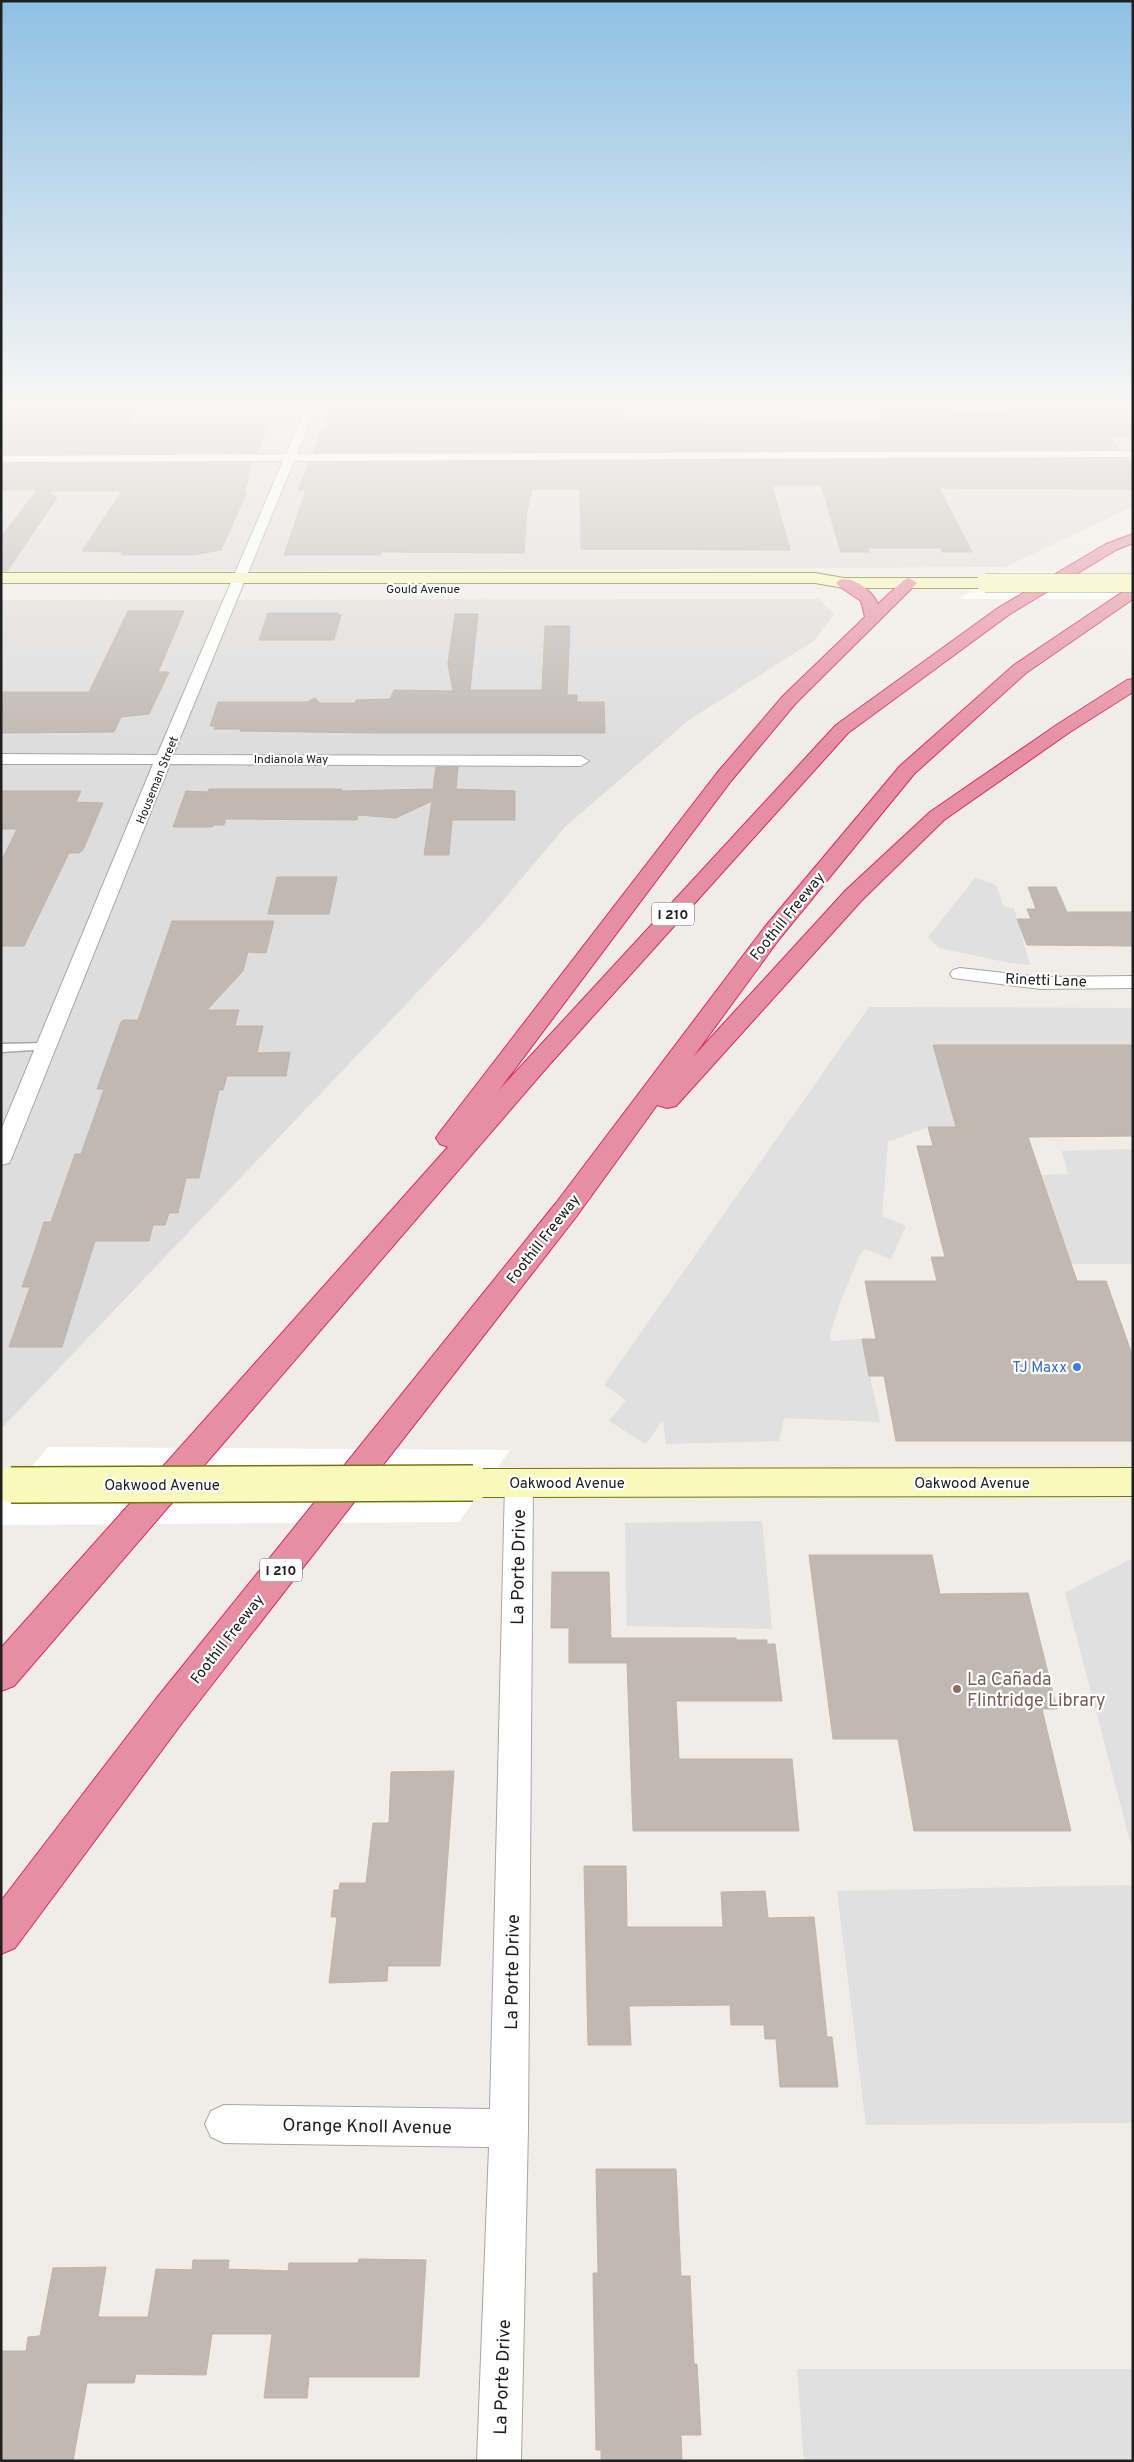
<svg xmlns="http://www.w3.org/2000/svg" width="1134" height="2462" viewBox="0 0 1134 2462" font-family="Overpass,sans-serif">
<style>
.residential{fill:#dedddd}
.parking{fill:#e0e0e0}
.pier{fill:#fff}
.building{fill:#c1b8b2;stroke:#c2b3a8}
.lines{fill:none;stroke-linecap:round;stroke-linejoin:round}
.lane-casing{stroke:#a7a7a7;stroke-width:3}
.street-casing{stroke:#a7a7a7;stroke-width:2}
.secondary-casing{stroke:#6f7806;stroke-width:2}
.highway-casing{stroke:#da286a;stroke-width:2}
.lane{fill:#fff;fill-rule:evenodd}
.street{fill:#fff;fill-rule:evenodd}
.secondary{fill:#f8f9bb;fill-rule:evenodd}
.highway{fill:#e68fa2;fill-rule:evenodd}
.secondary-bridge-far1-casing{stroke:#6f7806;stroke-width:19;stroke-linecap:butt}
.secondary-bridge-casing{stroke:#6f7806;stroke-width:38;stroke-linecap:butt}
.secondary-bridge-far1{stroke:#f8f9bb;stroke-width:18}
.secondary-bridge{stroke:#f8f9bb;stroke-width:35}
.shop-dot{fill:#3f7fe0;stroke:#fff;stroke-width:2}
.education-dot{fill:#8d6e63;stroke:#fff;stroke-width:2}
.labels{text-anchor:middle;stroke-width:4.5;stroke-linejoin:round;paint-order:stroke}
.far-street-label{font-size:12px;fill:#202020;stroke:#fff}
.shield{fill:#fff;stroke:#636363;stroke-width:1}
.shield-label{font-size:14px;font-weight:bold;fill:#202020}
.street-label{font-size:15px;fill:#202020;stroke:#fff}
.shop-label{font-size:15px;fill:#366cbe;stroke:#fff;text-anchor:end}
.near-street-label{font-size:18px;fill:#202020;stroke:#fff}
.near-education-label{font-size:18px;fill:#785e54;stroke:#fff;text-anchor:start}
</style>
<rect width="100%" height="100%" fill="#f0ede6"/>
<g class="residential">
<path d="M1,404H1133V506L1005,567L1,572Z"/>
<path d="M819,599L834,614L814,641L689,720L565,827L489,917L1,1429V600Z"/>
</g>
<g class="parking">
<path d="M975,878L996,885L1004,907L1014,908L1030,965L1010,963L939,948L928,937Z"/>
<path d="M869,1007L1133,1008V1045H933L956,1127H928L888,1142L882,1216L906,1226L891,1259L865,1249L859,1257L841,1300L830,1334L831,1341L862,1339L880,1422L784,1418L779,1441L666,1444L663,1420L646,1444L609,1421L626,1400L604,1385Z"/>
<path d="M1133,1149V1264H1071L1042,1175L1068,1174L1062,1151Z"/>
<path d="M762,1521L772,1629L627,1626L625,1523Z"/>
<path d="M1131,1559L1133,1565V1852L1065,1593Z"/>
<path d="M1133,1885V2123L866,2125L837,1891Z"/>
<path d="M797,2369H1133V2461H804Z"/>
</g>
<g class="pier">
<path d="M1000,572L1133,573V599H959Z"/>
<path d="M48,1447L510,1450L459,1522L1,1525V1503Z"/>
</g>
<g class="building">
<path d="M331,404H622L624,417L704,418L705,424L800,425L799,423H882L875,406H947L951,413H1010L1005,406L1118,405L1133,422V437H1110L1120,449L313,452Z"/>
<path d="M19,407H140L129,424L269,425L257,452L1,454V415Z"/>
<path d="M1127,459L1133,466V489L939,488L972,552H942L940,548H867L869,552H841L821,485H772L790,550L581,549L580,489H532L527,511L524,553L381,552L380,555H284L306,490H298L309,463Z"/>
<path d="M252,463L246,478H249L244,492H247L221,550L193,555H121L123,552L82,551L122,491H47L57,498L7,571H1V537L37,490H1V464Z"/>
<path d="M128,611H184L158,672H169L149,714L121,717L114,732L1,733V692H89Z"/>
<path d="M268,613H339L338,615H341L334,640H259Z"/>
<path d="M455,614H478L470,690H542L545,626H570L567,695H577V702H604L605,733H375L240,731L241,729H214L215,726H210L218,702H307L315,698L320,703H355L356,700L390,699L394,690L453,691L448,664Z"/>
<path d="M436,767H458L456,789L515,791V820H452L449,855H424L432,801L396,818L358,815L357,820L226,819L224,825H213L212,827H173L186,791L208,792L209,789H342L341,791L433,789Z"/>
<path d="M1,791H81L76,802L103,803L83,850L79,853H69L24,946H1V862L17,829H1Z"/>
<path d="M277,877H337L329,914H268Z"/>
<path d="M1028,887H1056L1067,912H1133V946L1027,945L1017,919H1031L1027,909H1036Z"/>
<path d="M172,921H274L266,953L248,952L243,971L207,1010H239L235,1026H263L257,1053L290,1052L286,1076H227L223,1090H219L199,1178H186L178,1213H169L165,1225H153L149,1241H95L62,1347H9L30,1287H22L35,1250L44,1222H51L75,1154H81L104,1089H97L121,1022L123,1020H138Z"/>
<path d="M933,1045H1133V1136L1028,1137L1077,1281H1106L1133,1357V1441H896L884,1376H869L862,1339H876L865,1281H937L931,1257H945L917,1146H933L928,1127H956Z"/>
<path d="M809,1555H932L940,1594L1028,1593L1057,1709H1042L1071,1831H914L898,1739H833Z"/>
<path d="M552,1572H609L611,1638H736V1640H767V1644H775L782,1701H676L679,1759H792L799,1831H633L627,1663H569V1628H551Z"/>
<path d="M454,1771L440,1966H388L387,1981L329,1983L337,1917H331L334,1890H339L340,1883H366L373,1823H389L391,1772Z"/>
<path d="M584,1866H626L627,1927H723L721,1892L765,1891L768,1918L814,1917L827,2037H832L838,2087H780L776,2039H765L764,2025H731L730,2005L629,2006L631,2045H588Z"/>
<path d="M596,2169H676L681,2276H690L694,2364H697L701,2435H681L682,2461H601V2450H596L593,2273H598Z"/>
<path d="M359,2259L426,2260L419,2377H309L307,2398H264L272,2334H212L206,2375L136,2374L134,2383H87L73,2461H1V2351H26L28,2337L40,2336L53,2268L106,2267L98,2317H148L156,2269L192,2270L193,2260H229L228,2269L288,2271L289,2263H358Z"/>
</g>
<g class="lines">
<defs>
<path id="lane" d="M47,1043L51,1045L52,1047L51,1049L1,1052V1044Z"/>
<g id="street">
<path d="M308,404H318L297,454L1133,451V457L294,461L173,755L581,756L589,761L581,766L170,764L12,1157L9,1163L1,1165V1130L153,764H1V754L157,755L283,461L1,462V456L286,454Z"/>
<path d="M960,968L1041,977L1133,976V988L1041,989L953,978L950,974L953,970Z"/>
<path d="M519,1471L529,1475L533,1483L528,2128L521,2461H477L489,2147L224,2143L211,2137L205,2124L211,2111L224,2105L490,2109L505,1483L509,1475Z"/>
</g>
<g id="secondary">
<path d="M1,573H815L844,578H985L993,583L985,588H844L815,583H1Z"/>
<path d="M1133,1468V1496L473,1497L462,1493L457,1483L462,1473L473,1469Z"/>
</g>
<g id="highway">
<path d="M1133,534V543L1116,550L1010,614L848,733L549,1065L14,1686L1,1691V1648L448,1147L440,1144L436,1138L440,1132L717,773L783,696L865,617L861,601L839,586L836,583L839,580C854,576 872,591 878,604L904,580L909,578L917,583L795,704L731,781L499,1090L836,725L998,608L1106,544Z"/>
<path d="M1133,587V599L1026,673L914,774L780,938L693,1057L846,890L930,812L1058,724L1127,680L1133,679V692L1070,732L944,820L862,900L676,1106L667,1108L657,1105L576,1217L182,1723L15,1948L1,1954V1901L156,1699L556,1203L764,928L900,766L1014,665L1127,589Z"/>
</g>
</defs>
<use href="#lane" class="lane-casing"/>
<use href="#street" class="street-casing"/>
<use href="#secondary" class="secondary-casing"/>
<use href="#highway" class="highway-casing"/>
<use href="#lane" class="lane"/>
<use href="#street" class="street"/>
<use href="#secondary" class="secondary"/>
<use href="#highway" class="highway"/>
<defs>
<path id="secondary-bridge-far1" d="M985,583H1133"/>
<path id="secondary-bridge" d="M11,1485L473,1483"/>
</defs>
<use href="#secondary-bridge-far1" class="secondary-bridge-far1-casing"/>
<use href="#secondary-bridge" class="secondary-bridge-casing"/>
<use href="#secondary-bridge-far1" class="secondary-bridge-far1"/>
<use href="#secondary-bridge" class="secondary-bridge"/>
</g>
<linearGradient id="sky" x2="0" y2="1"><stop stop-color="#8ec0e4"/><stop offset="0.54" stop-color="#f8f7f4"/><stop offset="1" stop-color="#f8f7f4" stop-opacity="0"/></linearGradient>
<rect width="1134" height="748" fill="url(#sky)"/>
<circle class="shop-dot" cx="1077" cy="1367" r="5"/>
<circle class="education-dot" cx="957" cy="1689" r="5"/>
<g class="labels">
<g class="far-street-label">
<text x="423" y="593">Gould Avenue</text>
<text x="291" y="763">Indianola Way</text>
<text transform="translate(157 780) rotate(-68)" y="4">Houseman Street</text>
</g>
<g class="shield">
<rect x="652" y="902.5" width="42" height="23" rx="4"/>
<rect x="260" y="1558.5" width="42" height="23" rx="4"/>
</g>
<g class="shield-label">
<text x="673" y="919">I 210</text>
<text x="281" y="1575">I 210</text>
</g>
<g class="street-label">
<text transform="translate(787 916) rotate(-51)" y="5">Foothill Freeway</text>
<text transform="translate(1046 980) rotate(2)" y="5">Rinetti Lane</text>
<text transform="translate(543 1239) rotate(-52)" y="5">Foothill Freeway</text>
<text x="567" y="1488">Oakwood Avenue</text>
<text x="972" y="1488">Oakwood Avenue</text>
<text x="162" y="1490">Oakwood Avenue</text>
<text transform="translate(227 1639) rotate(-52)" y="5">Foothill Freeway</text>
</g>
<g class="shop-label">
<text x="1067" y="1372">TJ Maxx</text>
</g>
<g class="near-street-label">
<text transform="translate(518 1567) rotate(-89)" y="6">La Porte Drive</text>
<text transform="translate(512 1972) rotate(-89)" y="6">La Porte Drive</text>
<text transform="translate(367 2126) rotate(1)" y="6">Orange Knoll Avenue</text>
<text transform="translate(502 2377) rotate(-88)" y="6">La Porte Drive</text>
</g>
<g class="near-education-label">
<text x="967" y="1685">La Cañada<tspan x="967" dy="21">Flintridge Library</tspan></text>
</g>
</g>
<rect width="1134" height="2462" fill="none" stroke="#202020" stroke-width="5"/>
</svg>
